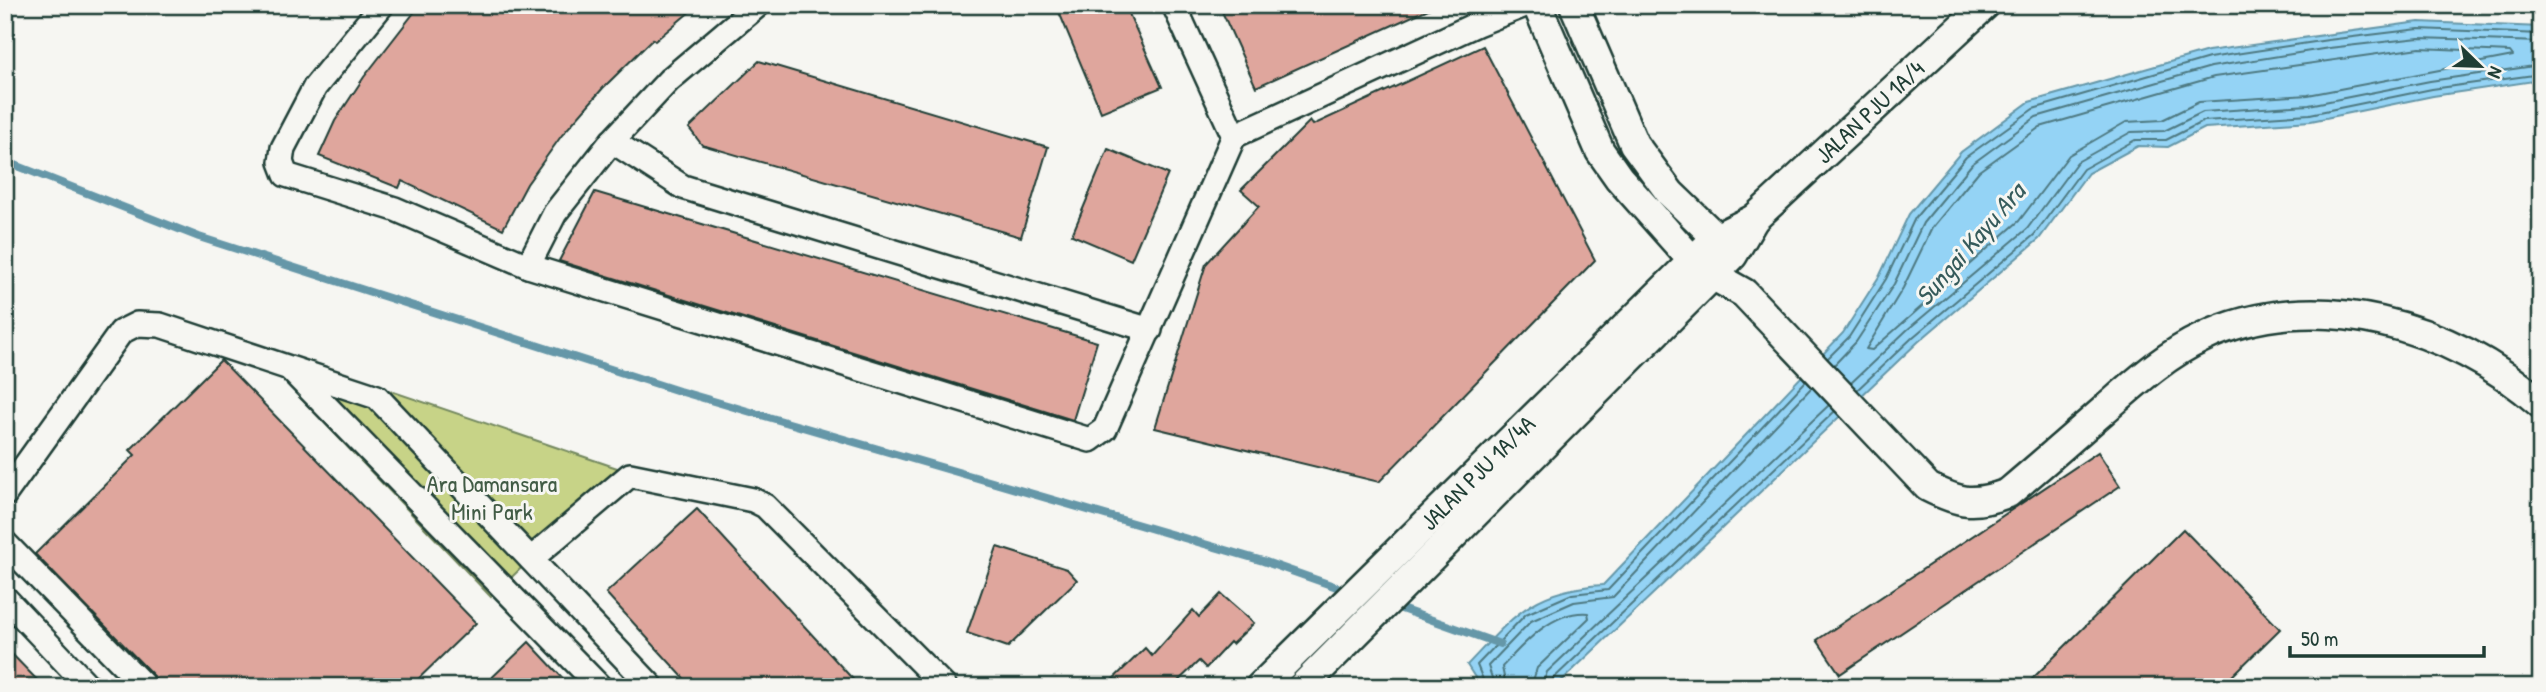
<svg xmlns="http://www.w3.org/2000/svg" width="2546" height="692" viewBox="0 0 2546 692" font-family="'Patrick Hand',sans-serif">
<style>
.green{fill:#c7d387;stroke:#73885e;stroke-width:2}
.water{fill:#94d3f5;stroke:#6597a8;stroke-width:2}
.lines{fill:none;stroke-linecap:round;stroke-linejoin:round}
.shore{stroke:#4e7981;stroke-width:2}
.stream{stroke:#6597a8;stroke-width:8}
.building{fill:#dfa69d;stroke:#1f3d34;stroke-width:2}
.minor-casing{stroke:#1f3d34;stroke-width:28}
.tertiary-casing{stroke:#1f3d34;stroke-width:33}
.minor{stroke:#f6f6f2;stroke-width:23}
.tertiary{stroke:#f6f6f2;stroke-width:28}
.labels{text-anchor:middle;stroke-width:6;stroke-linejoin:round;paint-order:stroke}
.street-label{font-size:24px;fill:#1f3d34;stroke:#f6f6f2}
.park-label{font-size:24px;fill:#415b45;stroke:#f6f6f2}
.water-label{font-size:26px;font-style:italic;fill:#365b5b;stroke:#f6f6f2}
</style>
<rect width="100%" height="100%" fill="#f6f6f2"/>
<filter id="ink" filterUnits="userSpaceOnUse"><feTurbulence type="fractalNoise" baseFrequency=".0143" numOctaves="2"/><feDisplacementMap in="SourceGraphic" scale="14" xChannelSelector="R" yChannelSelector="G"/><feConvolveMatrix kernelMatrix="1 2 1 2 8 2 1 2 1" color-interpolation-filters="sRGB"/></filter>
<g filter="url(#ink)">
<path class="green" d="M247,342L623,470L491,597Z"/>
<path class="water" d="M2419,22L2541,27V80L2433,96L2311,121L2205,128L2168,147L2138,146L2088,173L2039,239L1918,342L1555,687H1481L1467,665C1513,617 1532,589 1603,585L1843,333L1880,275L1909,214L1961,152L2029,102L2208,51Z"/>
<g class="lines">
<g class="shore">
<path d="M2420,48L2510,52L2513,56L2308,95L2199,102L2162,120L2126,122L2069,155L2019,221L1872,350L1866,349L1903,288L1932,228L1979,171L2040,127L2214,77Z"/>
<path d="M1828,358L1849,337L1886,279L1915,218L1966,157L2033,109L2209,58L2328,40L2419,29L2541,34"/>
<path d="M1834,365L1856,342L1894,284L1923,223L1972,164L2036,117L2211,67L2329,48L2419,38L2541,42"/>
<path d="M1851,383L1907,330L2027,229L2077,162L2131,132L2164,131L2203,112L2309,105L2430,81L2541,65"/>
<path d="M1857,390L1913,337L2034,235L2083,169L2135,140H2166L2204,121L2310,114L2432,89L2541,74"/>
<path d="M1486,687L1477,665L1526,614L1572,594L1608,590L1806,381"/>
<path d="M1495,687L1488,666L1531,621L1574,602L1613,597L1812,387"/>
<path d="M1506,687L1502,667C1523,644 1553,610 1588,613L1589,618L1537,668L1531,687"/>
<path d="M1542,687L1547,672L1829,405"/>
<path d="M1550,687L1553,679L1835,411"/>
</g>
<g class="stream">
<path d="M5,161L199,237L679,391L1263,561L1348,591"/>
<path d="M1390,605L1500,644"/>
</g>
</g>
<g class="building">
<path d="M420,5H698L655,41L653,39L603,88L562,135L527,184L503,229L402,181L399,188L319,156L335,121L364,77Z"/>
<path d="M1056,5H1125L1162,87L1101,112Z"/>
<path d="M1219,5H1437L1256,87Z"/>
<path d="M1483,46L1595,260L1379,482L1155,428L1206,264L1259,206L1241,190L1310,121L1313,125Z"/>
<path d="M759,61L1048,147L1021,237L702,145L689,128Z"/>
<path d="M1108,149L1168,174L1131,260L1072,235Z"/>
<path d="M595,192L1097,342L1073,420L559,261Z"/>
<path d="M221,360L476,623L410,687H159L155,677L35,554L135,455L130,450Z"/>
<path d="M2098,452L2120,486L1840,674L1817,640Z"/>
<path d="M697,509L860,687H692L606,593Z"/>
<path d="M2183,529L2280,629L2221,687H2024Z"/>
<path d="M997,547L1067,569L1077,580L1008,647L967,633Z"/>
<path d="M1221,594L1254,623L1232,644L1230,642L1206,668L1199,661L1172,687H1105L1145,648L1152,656L1193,610L1199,617Z"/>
<path d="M529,642L571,687H482Z"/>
<path d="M5,647L44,687H5Z"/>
</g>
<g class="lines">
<defs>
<g id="minor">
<path d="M382,5L315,87L283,148L281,162L286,175L395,209L528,266L1090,440L1105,429L1234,136L1477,24L1525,5"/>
<path d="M1174,5L1234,136"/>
<path d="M612,141L683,187L1150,330"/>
<path d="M528,266L555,213L612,141L669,80L758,5"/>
<path d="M290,369L600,687"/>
<path d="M5,494L121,332L137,324L160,325L377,397L652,687"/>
<path d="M5,543L145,687"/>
<path d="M531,559L630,475L753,500L765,506L945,687"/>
<path d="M5,598L89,687"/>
</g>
<g id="tertiary">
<path d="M1537,5L1600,151L1619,178L1684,251L1712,275L1744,293L1928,487C1960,503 1973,506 2008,493C2040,466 2072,438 2104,410C2134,384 2165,355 2202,338C2313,284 2453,325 2541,404"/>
<path d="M1574,5L1634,144L1670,193L1730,251"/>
<path d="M1260,687L1716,238L1754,219"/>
<path d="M1302,687L1733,255L1754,219L1985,5"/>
</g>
</defs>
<use href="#minor" class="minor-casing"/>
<use href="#tertiary" class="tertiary-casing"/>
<use href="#minor" class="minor"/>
<use href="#tertiary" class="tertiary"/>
</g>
</g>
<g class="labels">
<g class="street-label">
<text transform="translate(1870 112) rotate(-43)" y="8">JALAN PJU 1A/4</text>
<text transform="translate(1478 473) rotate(-45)" y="8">JALAN PJU 1A/4A</text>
</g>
<g class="park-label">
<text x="492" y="492">Ara Damansara<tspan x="492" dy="28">Mini Park</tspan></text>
</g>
<g class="water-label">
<text transform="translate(1970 244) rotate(-49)" y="9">Sungai Kayu Ara</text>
</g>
</g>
<rect width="2546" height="692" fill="none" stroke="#f6f6f2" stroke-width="28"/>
<rect x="14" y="14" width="2518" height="664" fill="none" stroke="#1f3d34" stroke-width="2.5" filter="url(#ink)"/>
<g transform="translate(2480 66) rotate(113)" stroke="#f6f6f2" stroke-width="5" paint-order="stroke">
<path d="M0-5L12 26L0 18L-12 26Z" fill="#1f3d34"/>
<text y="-10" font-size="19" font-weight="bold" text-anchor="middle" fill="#1f3d34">N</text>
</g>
<path d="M2290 646v10h194v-10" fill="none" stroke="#1f3d34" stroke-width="3.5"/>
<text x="2301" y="646" font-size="21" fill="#1f3d34" stroke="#f6f6f2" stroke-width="5" paint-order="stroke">50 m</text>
</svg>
